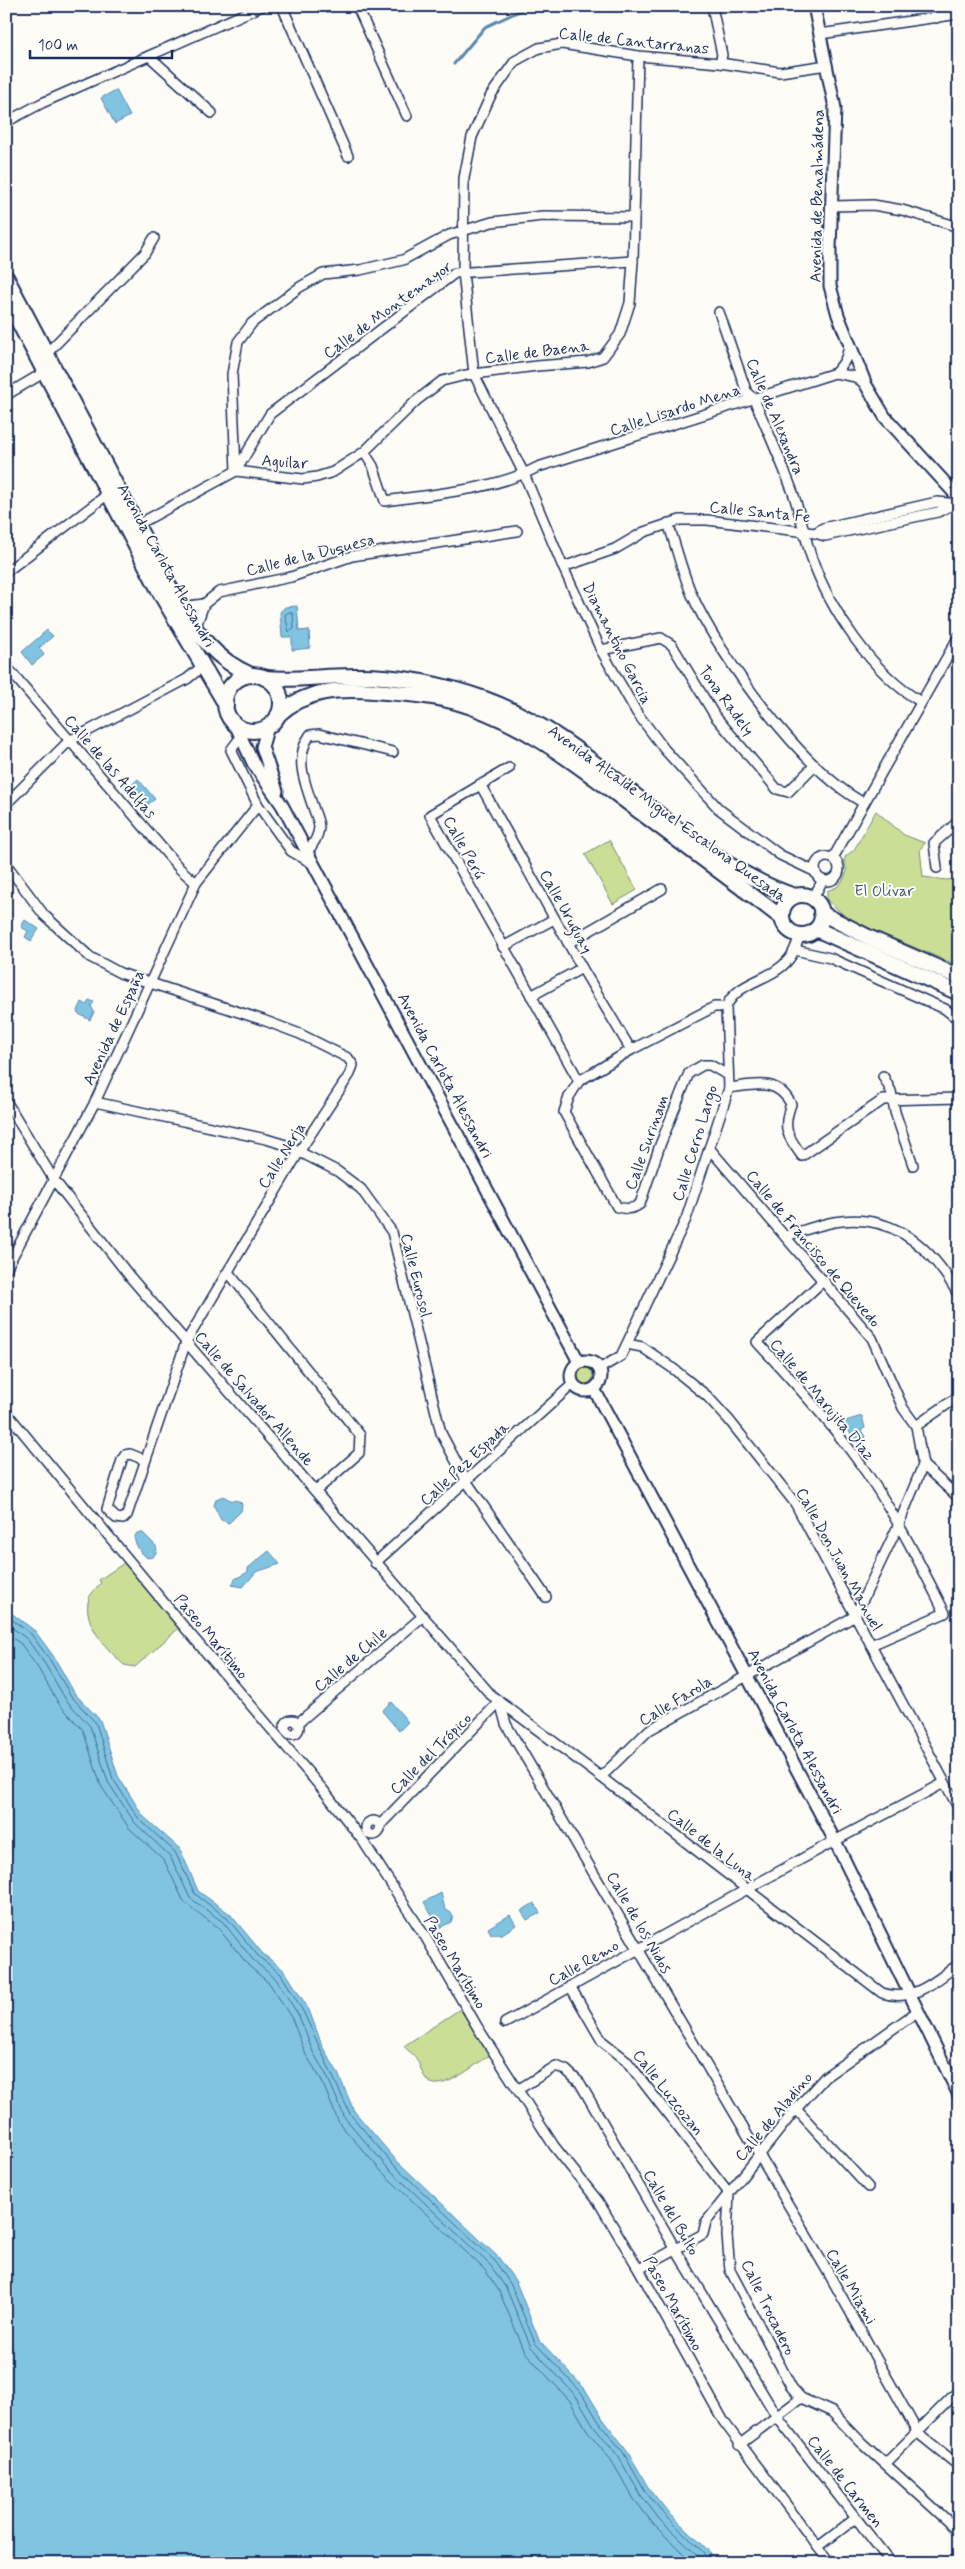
<svg xmlns="http://www.w3.org/2000/svg" width="965" height="2569" viewBox="0 0 965 2569" font-family="Mynerve,sans-serif">
<style>
.green{fill:#cadf95;stroke:#72877a}
.water{fill:#81c4e2;stroke:#5888ad}
.lines{fill:none;stroke-linecap:round;stroke-linejoin:round}
.shore{stroke:#446b93;stroke-width:1}
.stream{stroke:#5888ad;stroke-width:3}
.street-casing{stroke:#1b2f5e;stroke-width:12}
.secondary-casing{stroke:#1b2f5e;stroke-width:15}
.primary-casing{stroke:#1b2f5e;stroke-width:18}
.street{stroke:#fdfcf7;stroke-width:9}
.secondary{stroke:#fdfcf7;stroke-width:11}
.primary{stroke:#fdfcf7;stroke-width:14}
.labels{text-anchor:middle;stroke-width:4;stroke-linejoin:round;paint-order:stroke}
.street-label{font-size:16px;fill:#1b2f5e;stroke:#fdfcf7}
.park-label{font-size:16px;fill:#475b6c;stroke:#fdfcf7}
</style>
<rect width="100%" height="100%" fill="#fdfcf7"/>
<filter id="ink" filterUnits="userSpaceOnUse"><feTurbulence type="fractalNoise" baseFrequency=".02" numOctaves="2"/><feDisplacementMap in="SourceGraphic" scale="10" xChannelSelector="R" yChannelSelector="G"/><feConvolveMatrix kernelMatrix="1 2 1 2 8 2 1 2 1" color-interpolation-filters="sRGB"/></filter>
<g filter="url(#ink)">
<g class="green">
<path d="M876,811L904,835L925,843L920,849L923,877L946,880L959,879V966L849,920L827,900V891L837,887L843,880L847,871L844,860L846,856L854,850Z"/>
<path d="M609,840L637,890L613,904L585,854Z"/>
<circle cx="585" cy="1376" r="8"/>
<path d="M124,1563L179,1628L135,1667L124,1665C108,1650 81,1623 89,1598C91,1593 97,1588 101,1583L99,1580Z"/>
<path d="M460,2009L490,2055C477,2063 441,2094 428,2081C422,2075 421,2067 417,2060C414,2053 407,2051 404,2046Z"/>
</g>
<g class="water">
<path d="M116,90L130,116L115,124L101,98Z"/>
<path d="M297,606L299,631L309,630L310,648L292,650V637H282L280,612L285,607Z"/>
<path d="M47,630L53,636L39,648L44,655L32,665L22,652Z"/>
<path d="M138,779L155,799L143,808L127,789Z"/>
<path d="M25,920L39,929L31,941L25,937L28,931L21,927Z"/>
<path d="M89,1000L94,1002L91,1006L94,1012L90,1020L77,1013L82,1002L87,1005Z"/>
<path d="M862,1416L865,1428L861,1430L865,1437L857,1443L842,1422Z"/>
<path d="M223,1496L230,1500L239,1501L242,1504L241,1511L229,1523L221,1520L214,1506L216,1499Z"/>
<path d="M137,1533H143L156,1546L157,1551L153,1557L147,1558L138,1549L134,1538Z"/>
<path d="M269,1551L280,1564L256,1572L243,1587L232,1585L235,1579L248,1572V1568Z"/>
<path d="M6,1609L35,1631L54,1657L75,1694L100,1720L118,1776L143,1816L180,1849L198,1891L230,1914L263,1954L285,1971L309,2010L323,2048L337,2071L354,2111L395,2159L499,2258L516,2282L539,2340L585,2389L603,2419L627,2450L648,2487L668,2512L707,2549L714,2563H6Z"/>
<path d="M391,1702L408,1722L399,1731L382,1711Z"/>
<path d="M441,1893L445,1909L451,1913L453,1917L451,1922L439,1928L424,1902Z"/>
<path d="M534,1903L540,1913L527,1920L521,1911Z"/>
<path d="M510,1915L516,1925L502,1934H491L488,1928Z"/>
</g>
<g class="lines">
<g class="shore">
<path d="M290,612L293,614L294,629L289,632L285,615Z"/>
<path d="M6,1615L31,1634L50,1660L71,1696L96,1723L113,1779L139,1819L175,1852L195,1894L227,1918L259,1957L281,1974L304,2013L350,2114L392,2163L495,2261L511,2285L535,2343L581,2392L599,2422L623,2452L644,2490L665,2515L703,2552L709,2563"/>
<path d="M6,1623L27,1639L45,1664L66,1700L90,1726L108,1782L135,1823L170,1856L190,1898L223,1922L254,1961L276,1979L299,2016L313,2052L327,2076L345,2118L387,2167L491,2266L506,2288L531,2347L576,2396L594,2426L618,2456L640,2494L660,2520L698,2556L702,2563"/>
<path d="M6,1633L21,1644L38,1668L59,1704L83,1730L101,1786L129,1828L164,1860L184,1902L218,1928L249,1966L270,1984L292,2019L306,2055L321,2079L339,2123L382,2172L485,2270L499,2291L525,2352L570,2401L587,2430L611,2460L634,2499L654,2525L693,2563"/>
</g>
<path class="stream" d="M454,64L485,27L530,6"/>
<defs>
<g id="street">
<path d="M282,6L348,156"/>
<path d="M357,6L407,116"/>
<path d="M712,6L722,55L720,63"/>
<path d="M935,6L936,18"/>
<path d="M820,34L959,14"/>
<path d="M149,56L212,113"/>
<path d="M6,122L42,103L262,6"/>
<path d="M833,206L873,205L902,210L959,227"/>
<path d="M719,312L747,393L754,399C767,430 781,460 792,490C800,512 804,534 811,556C829,609 872,673 921,702"/>
<path d="M47,353L145,253L154,238"/>
<path d="M835,373L856,377L866,385"/>
<path d="M6,395L45,372"/>
<path d="M364,452L373,466L385,501C434,494 494,490 538,467L835,373C845,363 848,356 849,343"/>
<path d="M236,471L232,374L238,342L252,323L300,287L323,274L360,270L403,260L449,235L492,222L543,216L634,217"/>
<path d="M236,471L270,414L455,273L633,261"/>
<path d="M668,523C676,546 682,572 692,595C720,657 803,771 864,803"/>
<path d="M137,525L236,471L303,479L317,477L333,472L364,452L416,401L442,381L466,375L537,366L588,362L603,357L620,334L630,303L633,261L638,56"/>
<path d="M815,533L825,536L938,512L952,505"/>
<path d="M563,567L615,549L644,532L680,520H707L815,533L823,528L937,502L959,504"/>
<path d="M6,572L108,494"/>
<path d="M178,601L188,606L204,604"/>
<path d="M195,629L204,604L219,592L291,577L352,556L517,531"/>
<path d="M601,650L661,638L672,645L715,716L777,789L788,792L815,765"/>
<path d="M6,666L180,869L196,883"/>
<path d="M240,738L231,750L258,805L291,851L312,863"/>
<path d="M509,768L430,815L579,1081"/>
<path d="M480,784L582,968L631,1050"/>
<path d="M6,804L69,741L187,679L203,666"/>
<path d="M307,852C313,845 318,838 319,828C319,823 316,815 314,810C306,785 293,759 310,735L319,734L393,752"/>
<circle cx="827" cy="869" r="12"/>
<path d="M833,858L959,636"/>
<path d="M6,864L44,915L90,957L120,973L263,1020L300,1034L348,1058L353,1065L350,1074L299,1152L186,1342L127,1515L123,1519L116,1518L107,1509L122,1460L125,1455L130,1454L145,1460"/>
<path d="M937,868L934,843L959,821"/>
<path d="M816,872L780,855L719,809L665,750L637,713L601,650L563,567L524,474L474,374L463,272L464,178L472,137L491,95L515,61L539,48L562,44L638,56L720,63L780,72L827,65"/>
<path d="M813,898L823,880"/>
<path d="M568,943L662,889"/>
<path d="M503,947L554,919"/>
<path d="M795,950L830,958L945,1009L959,1020"/>
<path d="M531,996L582,968"/>
<path d="M726,1007H714L631,1050L579,1081L569,1097L564,1112L617,1207C626,1209 632,1210 640,1204L660,1145L689,1073L703,1065H710L724,1073L728,1071"/>
<path d="M883,1076L891,1091L895,1112L913,1165"/>
<path d="M729,1088C754,1085 777,1077 791,1104C782,1129 787,1135 802,1156L883,1100L959,1098"/>
<path d="M6,1101L54,1180L131,1278L491,1695L601,1777L882,1993C913,2003 935,1981 959,1964"/>
<path d="M95,1102L266,1139L286,1145L337,1171L361,1189L392,1232L441,1433L467,1482L546,1597"/>
<path d="M709,1148L872,1338L903,1408L916,1426"/>
<path d="M786,1236C802,1231 818,1225 834,1222C893,1212 932,1247 959,1296"/>
<path d="M6,1269L95,1102L196,883L258,805"/>
<path d="M228,1272L360,1435L359,1453L316,1491"/>
<path d="M824,1280L757,1342C791,1379 826,1417 856,1458C891,1505 918,1560 945,1613L871,1645"/>
<path d="M627,1344L642,1347L671,1367L707,1396L729,1420L795,1503L959,1809"/>
<path d="M599,1369L621,1356L686,1219L729,1088L726,1007C738,980 772,981 789,959C795,952 797,943 800,934"/>
<path d="M6,1412L180,1622L324,1791L363,1841L426,1938L478,2028L554,2146L598,2201L640,2271L724,2422L830,2563"/>
<path d="M923,1465L959,1498"/>
<path d="M375,1563L573,1384"/>
<path d="M500,1702L506,1724L829,2274L918,2433L959,2466"/>
<circle cx="292" cy="1727" r="7"/>
<path d="M298,1723L422,1617"/>
<path d="M601,1777L649,1730L855,1616L898,1526L923,1465L916,1426L959,1396"/>
<circle cx="373" cy="1828" r="7"/>
<path d="M380,1825L499,1702"/>
<path d="M570,1986L602,2041L626,2060L729,2193"/>
<path d="M505,2023L827,1845L944,1783"/>
<path d="M519,2089L556,2066L566,2070L580,2083L676,2250L777,2417L891,2563"/>
<path d="M796,2109L868,2187"/>
<path d="M729,2193L727,2236L730,2270L792,2388L801,2398L832,2412L861,2442L959,2531"/>
<path d="M639,2269L703,2234L706,2222L796,2109L825,2077L918,2011"/>
<path d="M739,2445L801,2398"/>
<path d="M886,2463L959,2390"/>
<path d="M818,2547L856,2518"/>
</g>
<g id="secondary">
<path d="M814,6L835,108L830,249V286L838,315L866,385L885,417L959,498"/>
<path d="M235,724L253,763L282,805L579,1362"/>
<path d="M268,726L262,747L277,791"/>
<circle cx="586" cy="1376" r="15"/>
<path d="M594,1389L835,1841L959,2095"/>
</g>
<g id="primary">
<path d="M6,277L177,601C198,634 214,659 251,675"/>
<path d="M6,298L163,598L226,705"/>
<circle cx="253" cy="703" r="28"/>
<path d="M265,678C294,681 322,676 351,676C395,675 443,684 485,699C601,741 677,857 795,896"/>
<path d="M278,715C305,690 339,688 374,691C401,693 430,695 456,702C527,722 585,771 643,814C689,849 736,883 782,918"/>
<circle cx="802" cy="915" r="20"/>
<path d="M821,913L870,938L959,977"/>
<path d="M816,929L959,993"/>
</g>
</defs>
<use href="#street" class="street-casing"/>
<use href="#secondary" class="secondary-casing"/>
<use href="#primary" class="primary-casing"/>
<use href="#street" class="street"/>
<use href="#secondary" class="secondary"/>
<use href="#primary" class="primary"/>
</g>
</g>
<g class="labels">
<g class="street-label">
<text transform="translate(634 40) rotate(6)" y="6">Calle de Cantarranas</text>
<text transform="translate(816 196) rotate(-89)" y="6">Avenida de Benalmádena</text>
<text transform="translate(387 309) rotate(-36)" y="6">Calle de Montemayor</text>
<text transform="translate(537 351) rotate(-7)" y="6">Calle de Baena</text>
<text transform="translate(675 409) rotate(-18)" y="6">Calle Lisardo Mena</text>
<text transform="translate(776 416) rotate(67)" y="6">Calle de Alexandra</text>
<text transform="translate(285 461) rotate(4)" y="6">Aguilar</text>
<text transform="translate(760 511) rotate(6)" y="6">Calle Santa Fe</text>
<text transform="translate(310 554) rotate(-14)" y="6">Calle de la Duquesa</text>
<text transform="translate(167 565) rotate(61)" y="6">Avenida Carlota Alessandri</text>
<text transform="translate(618 643) rotate(63)" y="6">Diamantino Garcia</text>
<text transform="translate(727 700) rotate(54)" y="6">Tona Radely</text>
<text transform="translate(111 766) rotate(49)" y="6">Calle de las Adelfas</text>
<text transform="translate(668 813) rotate(36)" y="6">Avenida Alcalde Miguel Escalona Quesada</text>
<text transform="translate(465 847) rotate(61)" y="6">Calle Perú</text>
<text transform="translate(567 911) rotate(61)" y="6">Calle Uruguay</text>
<text transform="translate(113 1027) rotate(-65)" y="6">Avenida de España</text>
<text transform="translate(446 1075) rotate(62)" y="6">Avenida Carlota Alessandri</text>
<text transform="translate(646 1142) rotate(-70)" y="6">Calle Surinam</text>
<text transform="translate(694 1143) rotate(-73)" y="6">Calle Cerro Largo</text>
<text transform="translate(281 1155) rotate(-58)" y="6">Calle Nerja</text>
<text transform="translate(814 1248) rotate(50)" y="6">Calle de Francisco de Quevedo</text>
<text transform="translate(417 1275) rotate(76)" y="6">Calle Eurosol</text>
<text transform="translate(255 1398) rotate(49)" y="6">Calle de Salvador Allende</text>
<text transform="translate(823 1399) rotate(50)" y="6">Calle de Marujita Díaz</text>
<text transform="translate(464 1463) rotate(-43)" y="6">Calle Pez Espada</text>
<text transform="translate(840 1559) rotate(61)" y="6">Calle Don Juan Manuel</text>
<text transform="translate(212 1636) rotate(50)" y="6">Paseo Marítimo</text>
<text transform="translate(350 1659) rotate(-40)" y="6">Calle de Chile</text>
<text transform="translate(675 1700) rotate(-31)" y="6">Calle Farola</text>
<text transform="translate(796 1731) rotate(62)" y="6">Avenida Carlota Alessandri</text>
<text transform="translate(430 1753) rotate(-45)" y="6">Calle del Trópico</text>
<text transform="translate(712 1844) rotate(38)" y="6">Calle de la Luna</text>
<text transform="translate(640 1922) rotate(60)" y="6">Calle de los Nidos</text>
<text transform="translate(456 1962) rotate(59)" y="6">Paseo Marítimo</text>
<text transform="translate(583 1962) rotate(-29)" y="6">Calle Remo</text>
<text transform="translate(669 2092) rotate(52)" y="6">Calle Luzcozan</text>
<text transform="translate(773 2116) rotate(-50)" y="6">Calle de Aladino</text>
<text transform="translate(672 2212) rotate(60)" y="6">Calle del Bulto</text>
<text transform="translate(852 2286) rotate(60)" y="6">Calle Miami</text>
<text transform="translate(674 2303) rotate(61)" y="6">Paseo Marítimo</text>
<text transform="translate(769 2307) rotate(64)" y="6">Calle Trocadero</text>
<text transform="translate(846 2481) rotate(52)" y="6">Calle de Carmen</text>
</g>
<g class="park-label">
<text x="884" y="896">El Olivar</text>
</g>
</g>
<rect width="965" height="2569" fill="none" stroke="#fdfcf7" stroke-width="25"/>
<rect x="12" y="12" width="940" height="2544" fill="none" stroke="#1b2f5e" stroke-width="2" filter="url(#ink)"/>
<path d="M30 50v8h142v-8" fill="none" stroke="#1b2f5e" stroke-width="2.5"/>
<text x="38" y="50" font-size="15" fill="#1b2f5e" stroke="#fdfcf7" stroke-width="4" paint-order="stroke">100 m</text>
</svg>
